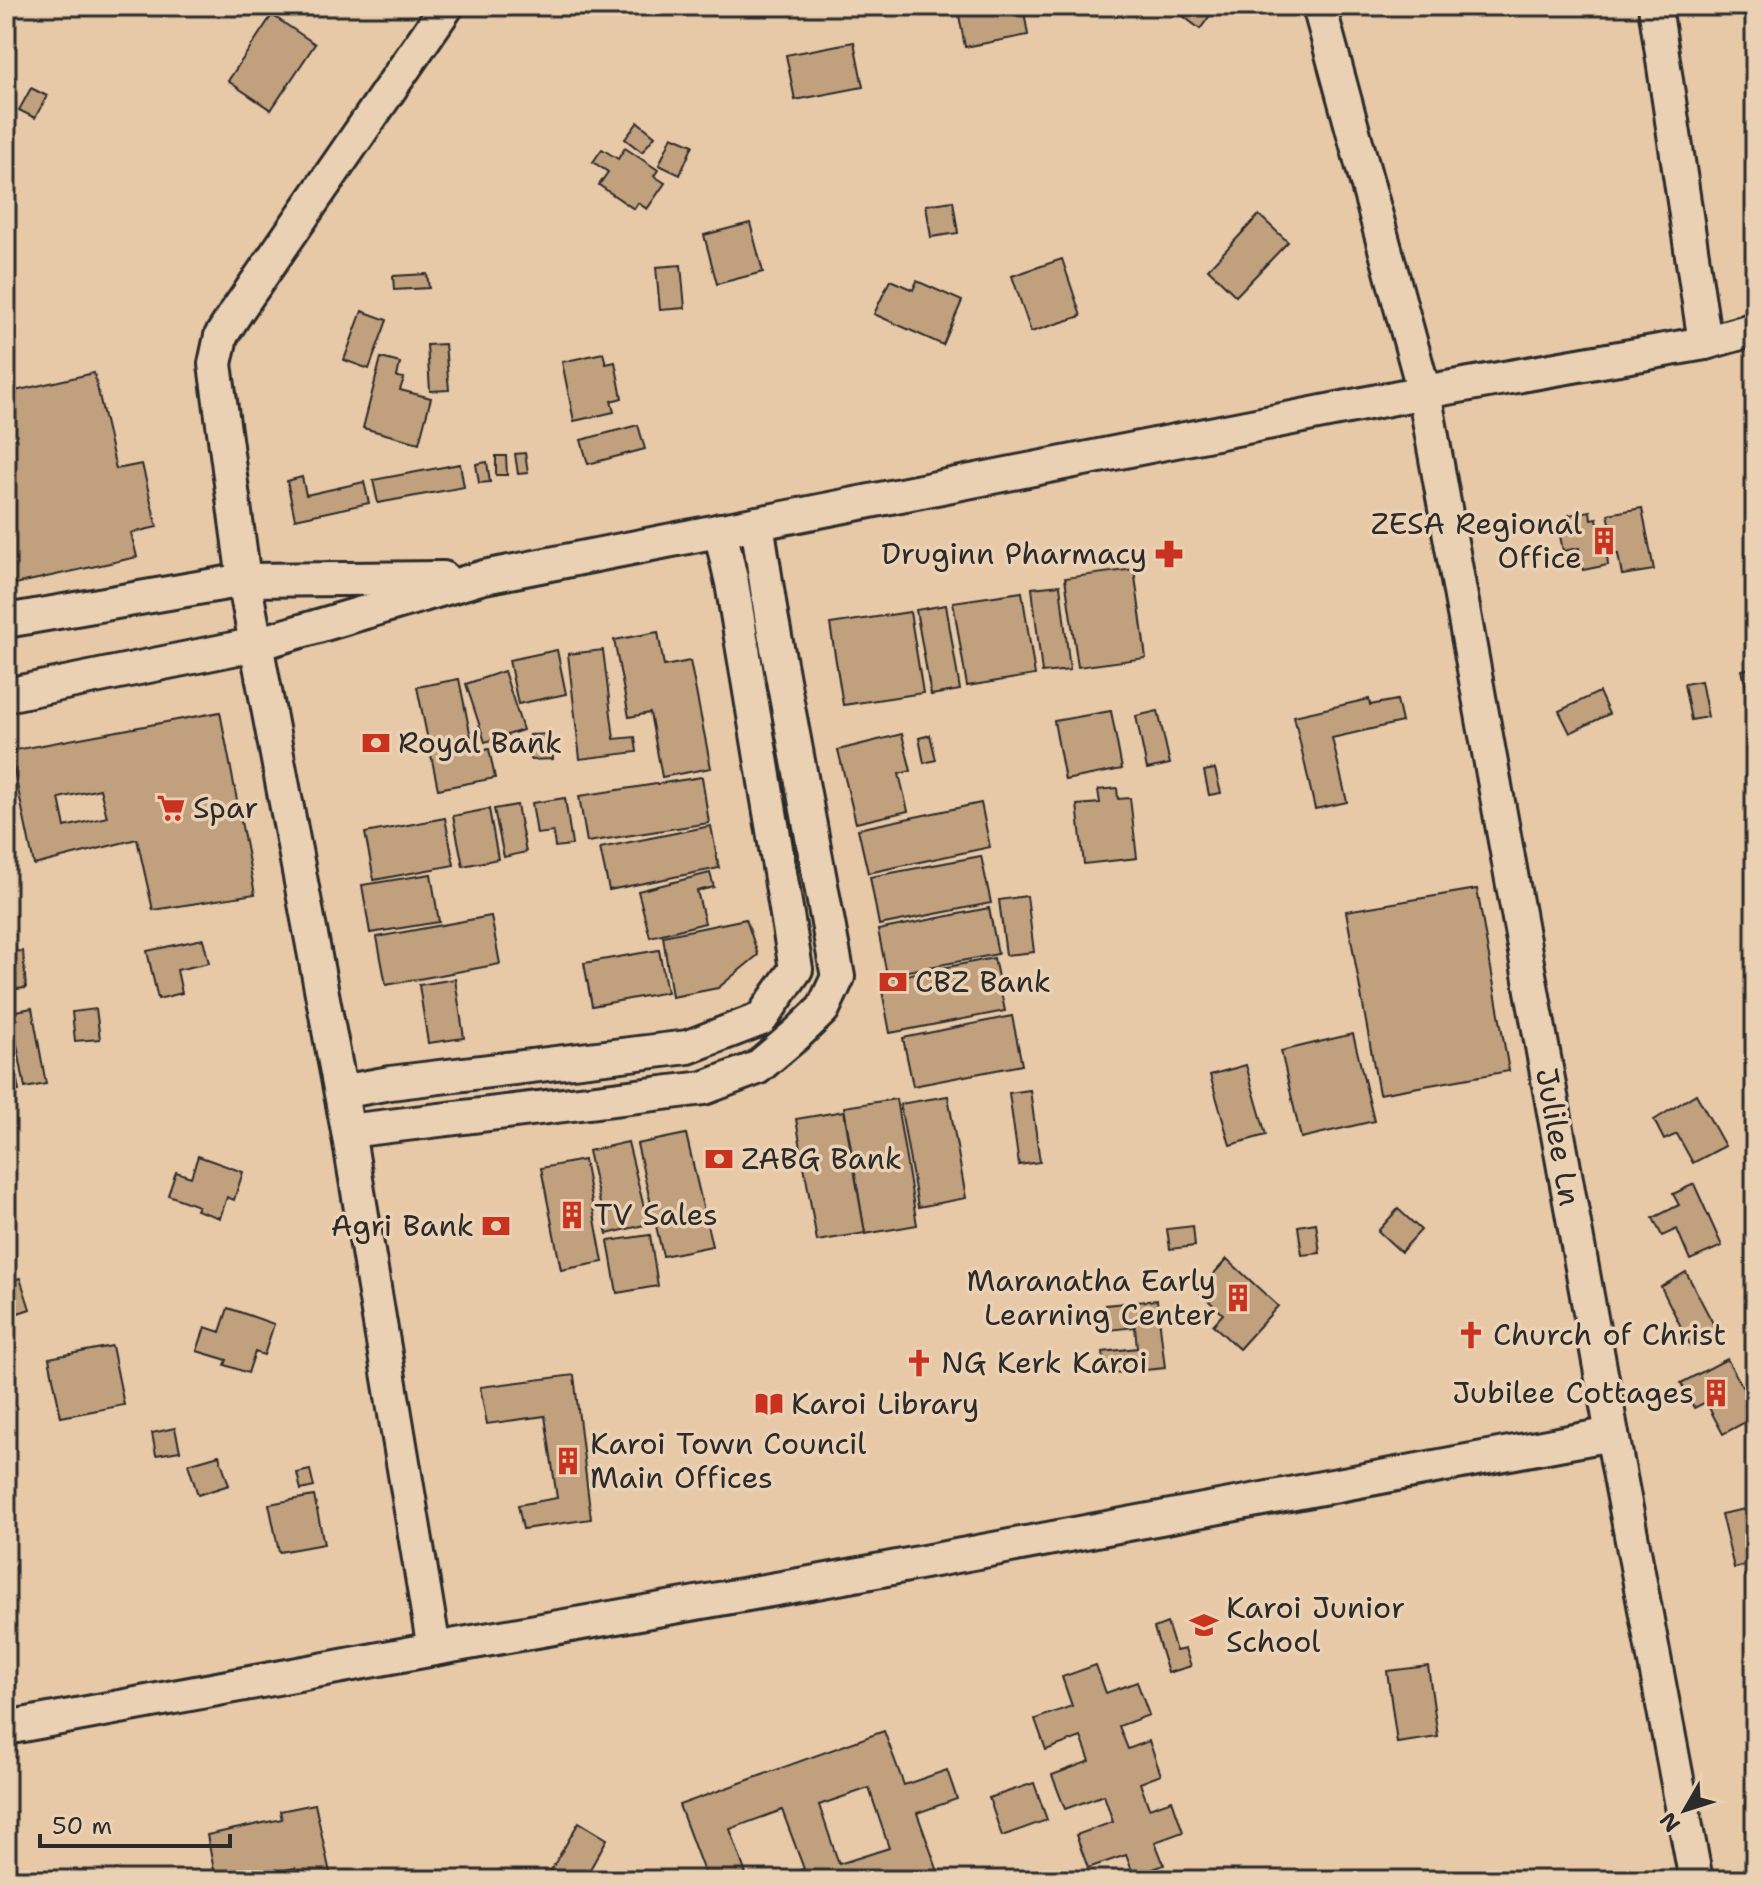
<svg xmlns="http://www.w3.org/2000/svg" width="1761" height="1886" viewBox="0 0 1761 1886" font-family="'Shantell Sans',sans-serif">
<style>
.building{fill:#c1a07e;stroke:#2b2b2b;stroke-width:2;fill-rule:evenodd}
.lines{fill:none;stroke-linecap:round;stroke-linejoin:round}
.minor-casing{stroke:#2b2b2b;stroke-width:38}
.minor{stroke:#ebd1b3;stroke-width:32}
.labels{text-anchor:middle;stroke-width:7;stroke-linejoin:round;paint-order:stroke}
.poi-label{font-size:30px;fill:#2b2b2b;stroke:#ebd1b3;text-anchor:start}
.street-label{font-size:30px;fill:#2b2b2b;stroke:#ebd1b3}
</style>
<rect width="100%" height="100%" fill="#e7c9a8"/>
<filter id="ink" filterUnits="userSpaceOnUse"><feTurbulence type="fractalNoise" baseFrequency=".0125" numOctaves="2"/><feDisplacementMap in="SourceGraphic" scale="16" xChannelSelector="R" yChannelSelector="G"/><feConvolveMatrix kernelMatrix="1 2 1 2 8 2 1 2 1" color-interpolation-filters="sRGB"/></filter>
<g filter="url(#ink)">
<g class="building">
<path d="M980,6H1023L1028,35L965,47L958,10Z"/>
<path d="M1170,6H1217L1200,29Z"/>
<path d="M272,15L315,44L271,110L228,81Z"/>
<path d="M854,42L863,87L795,100L786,55Z"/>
<path d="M31,88L47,96L35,118L19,110Z"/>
<path d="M638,122L655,136L642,152L625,139Z"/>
<path d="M672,136L693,145L680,175L659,165Z"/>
<path d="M625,148L658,170L654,176L665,183L647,209L638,203L634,209L599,185L608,172L593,162L602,149L618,159Z"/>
<path d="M953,201L958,233L931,237L926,205Z"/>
<path d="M1259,215L1288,242L1236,296L1208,269Z"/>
<path d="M750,223L763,272L717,284L704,235Z"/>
<path d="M1062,259L1081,316L1031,332L1012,276Z"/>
<path d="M681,265L685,308L660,310L656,267Z"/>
<path d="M427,274L429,288L394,290L393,276Z"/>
<path d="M890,280L913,290L917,281L962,301L943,345L874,314Z"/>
<path d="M362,311L387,320L369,369L344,360Z"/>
<path d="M445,344L449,390L430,391L427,345Z"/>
<path d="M603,353L606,364L615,362L622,398L611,401L614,412L574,421L562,362Z"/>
<path d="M381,358L400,363L397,377L404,378L400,390L431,398L419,443L363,428Z"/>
<path d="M94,373L116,469L142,464L157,527L131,533L137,557L6,586V393Z"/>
<path d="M638,425L645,449L588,464L581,440Z"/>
<path d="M525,453L528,473L518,474L515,454Z"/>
<path d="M496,456H506L507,475H496Z"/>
<path d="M487,462L490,482L479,483L476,464Z"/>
<path d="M460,464L464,487L378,503L373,480Z"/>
<path d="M302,477L306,495L364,482L369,503L295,519L287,481Z"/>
<path d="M1642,508L1654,570L1622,575L1618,554L1607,556L1608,565L1583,570L1579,548L1563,551L1558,525L1571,523L1569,515L1590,511L1591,519L1597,518L1599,534L1612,531L1608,514Z"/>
<path d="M1134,569L1146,658L1078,667L1065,578Z"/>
<path d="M1060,585L1070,670L1042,673L1032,588Z"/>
<path d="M1022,592L1035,675L967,686L953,602Z"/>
<path d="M946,605L960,690L931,695L916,610Z"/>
<path d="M910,612L923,693L843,705L830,624Z"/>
<path d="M658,632L664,666L690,661L711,768L662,777L650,713L629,717L614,640Z"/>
<path d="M557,650L566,694L518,704L509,660Z"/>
<path d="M603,650L614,739L635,737L637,752L580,759L568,654Z"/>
<path d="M1755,667V695L1748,696L1742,670Z"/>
<path d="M504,671L523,730L485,742L466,684Z"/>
<path d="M459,679L474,752L489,749L495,778L438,789L417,687Z"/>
<path d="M1701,681L1708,717L1691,720L1684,684Z"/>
<path d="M1599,692L1609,714L1570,733L1559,711Z"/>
<path d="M1369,699L1370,705L1397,700L1402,722L1332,738L1347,802L1315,809L1294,716Z"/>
<path d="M1111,711L1122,769L1065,780L1054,721Z"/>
<path d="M1158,711L1170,764L1147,769L1136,716Z"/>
<path d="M220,712L255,894L153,910L137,839L34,865L10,751ZM100,789L107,817L65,827L59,798Z"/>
<path d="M552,734L553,759L531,760L529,735Z"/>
<path d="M902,734L911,771L899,774L908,811L856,823L838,750Z"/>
<path d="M930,735L936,760L924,763L919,738Z"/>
<path d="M1215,769L1221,793L1209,795L1204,771Z"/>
<path d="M702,777L709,823L587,842L579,796Z"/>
<path d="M1117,788L1118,799L1130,798L1137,858L1084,864L1077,805L1100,803L1098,790Z"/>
<path d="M565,798L572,845L555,847L553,832L537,834L532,803Z"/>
<path d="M981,803L990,847L868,873L858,829Z"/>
<path d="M517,805L526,852L504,857L494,809Z"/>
<path d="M489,809L498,859L463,866L453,816Z"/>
<path d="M445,818L454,865L374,880L365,833Z"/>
<path d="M711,826L719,868L609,890L600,848Z"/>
<path d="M981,856L991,903L879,925L870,877Z"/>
<path d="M710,873L714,887L697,891L705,923L650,937L638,891Z"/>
<path d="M431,874L439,922L370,933L362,885Z"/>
<path d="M1477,889L1509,1071L1379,1094L1346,911Z"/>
<path d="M1027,896L1034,952L1006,955L999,900Z"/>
<path d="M989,908L998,954L887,975L878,930Z"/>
<path d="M491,916L500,964L386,985L377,937Z"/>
<path d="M746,919L758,955L718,988L672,997L663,936Z"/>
<path d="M203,939L209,963L177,970L182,993L158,999L147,951Z"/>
<path d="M659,950L667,992L592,1006L584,963Z"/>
<path d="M23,951L26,988L6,990V952Z"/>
<path d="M994,958L1005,1011L890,1033L880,980Z"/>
<path d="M455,979L464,1038L428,1043L419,985Z"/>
<path d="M32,1008L46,1084L25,1088L11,1012Z"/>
<path d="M96,1009L100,1039L75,1041L72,1012Z"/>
<path d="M1012,1016L1022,1065L913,1086L903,1038Z"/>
<path d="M1353,1034L1374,1121L1301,1138L1281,1051Z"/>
<path d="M12,1055L19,1091L6,1093V1056Z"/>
<path d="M1246,1065L1266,1135L1230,1145L1210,1075Z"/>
<path d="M1030,1090L1040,1162L1019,1165L1009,1093Z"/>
<path d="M1696,1094L1725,1146L1693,1163L1677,1134L1664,1140L1654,1120Z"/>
<path d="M948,1096L966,1198L918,1207L900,1104Z"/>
<path d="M896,1099L917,1225L865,1234L844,1107Z"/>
<path d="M844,1111L865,1233L817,1241L796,1119Z"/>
<path d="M686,1134L712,1246L663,1256L637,1144Z"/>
<path d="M628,1142L648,1224L607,1234L588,1151Z"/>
<path d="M198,1156L243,1172L234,1200L227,1197L220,1218L196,1210L198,1206L168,1195L176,1172L191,1177Z"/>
<path d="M584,1160L603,1262L561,1270L541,1168Z"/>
<path d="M1694,1184L1722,1246L1690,1260L1677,1229L1662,1236L1653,1218L1679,1205L1673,1194Z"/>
<path d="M1398,1209L1421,1230L1401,1252L1378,1231Z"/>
<path d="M1316,1223L1320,1253L1302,1255L1298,1226Z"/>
<path d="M1193,1226L1195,1246L1170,1249L1167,1229Z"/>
<path d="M650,1235L658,1286L617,1293L608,1241Z"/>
<path d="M1227,1259L1278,1306L1239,1349L1213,1325L1223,1314L1198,1291Z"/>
<path d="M1686,1272L1717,1331L1690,1345L1661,1287Z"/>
<path d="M20,1278L30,1309L6,1317V1282Z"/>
<path d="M1157,1300L1165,1368L1105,1374L1103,1352L1137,1348L1135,1327L1109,1330L1105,1305Z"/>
<path d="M228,1308L274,1324L264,1355L255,1352L248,1373L225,1365L227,1360L197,1351L205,1327L220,1332Z"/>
<path d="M112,1346L124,1405L61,1417L49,1358Z"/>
<path d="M1727,1359L1755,1409V1417L1723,1434L1706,1402L1694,1408L1681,1383Z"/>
<path d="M574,1375L591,1519L523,1529L518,1505L557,1498L545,1416L487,1424L480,1387Z"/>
<path d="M175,1428L180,1451L156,1455L152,1433Z"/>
<path d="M219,1455L229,1485L198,1495L188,1464Z"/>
<path d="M310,1470L314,1487L301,1490L297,1473Z"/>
<path d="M314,1496L324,1544L279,1552L269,1504Z"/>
<path d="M1755,1507V1563L1734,1568L1721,1514Z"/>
<path d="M1167,1623L1176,1651L1185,1649L1191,1666L1168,1673L1154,1628Z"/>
<path d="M1096,1665L1106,1693L1137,1682L1149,1715L1119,1726L1128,1749L1149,1741L1161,1775L1140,1783L1149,1808L1172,1800L1183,1832L1155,1842L1164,1865L1134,1876L1126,1855L1088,1868L1076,1835L1113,1822L1104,1795L1065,1809L1052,1775L1090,1761L1081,1737L1046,1750L1035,1719L1072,1706L1062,1677Z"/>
<path d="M1428,1666L1438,1737L1397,1743L1387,1671Z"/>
<path d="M884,1731L904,1785L947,1770L957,1799L917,1813L941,1880H894L891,1873L872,1880H773L804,1869L782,1810L730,1829L748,1880H707L679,1805ZM869,1788L889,1848L839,1864L819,1805Z"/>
<path d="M1034,1783L1047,1820L1002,1836L989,1798Z"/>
<path d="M315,1804L330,1873L297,1880L295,1868L239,1880H216L207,1835L282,1819L280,1811Z"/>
<path d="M579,1822L607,1839L584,1880H553L547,1877Z"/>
</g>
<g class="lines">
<defs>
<g id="minor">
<path d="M1319,6L1424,392L1612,1434L1696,1880"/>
<path d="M1655,6L1705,343"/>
<path d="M6,621L244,580L443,578"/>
<path d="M6,695L257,644L484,577L1424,392L1705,343L1755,329"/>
<path d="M341,1092L390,1083L688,1047L761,1019L796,969L732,583L720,530"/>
<path d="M348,1131L704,1088L757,1068L797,1034L823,1009L838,977L771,615L757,523"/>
<path d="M434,1649L348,1131L244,580L215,364L221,336L237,311L447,6"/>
<path d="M6,1728L434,1649L822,1581L1612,1434"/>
</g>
</defs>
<use href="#minor" class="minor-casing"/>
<use href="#minor" class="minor"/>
</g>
</g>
<defs>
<symbol id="building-bare" viewBox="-9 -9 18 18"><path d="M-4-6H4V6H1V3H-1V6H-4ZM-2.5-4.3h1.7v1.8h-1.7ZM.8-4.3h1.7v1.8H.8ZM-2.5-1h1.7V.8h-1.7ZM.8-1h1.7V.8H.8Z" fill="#c8321e" stroke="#ebd1b3" stroke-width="2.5" paint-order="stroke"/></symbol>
<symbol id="pharmacy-bare" viewBox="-9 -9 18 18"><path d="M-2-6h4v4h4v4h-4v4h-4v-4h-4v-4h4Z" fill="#c8321e" stroke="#ebd1b3" stroke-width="2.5" paint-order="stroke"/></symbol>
<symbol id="bank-bare" viewBox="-9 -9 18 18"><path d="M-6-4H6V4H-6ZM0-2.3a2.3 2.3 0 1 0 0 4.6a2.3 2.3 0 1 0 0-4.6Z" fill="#c8321e" stroke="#ebd1b3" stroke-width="2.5" paint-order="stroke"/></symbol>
<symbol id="supermarket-bare" viewBox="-9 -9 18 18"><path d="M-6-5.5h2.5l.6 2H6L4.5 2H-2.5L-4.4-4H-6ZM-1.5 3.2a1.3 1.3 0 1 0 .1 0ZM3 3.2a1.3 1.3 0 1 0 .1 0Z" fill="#c8321e" stroke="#ebd1b3" stroke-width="2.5" paint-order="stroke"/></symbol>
<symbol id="church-bare" viewBox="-9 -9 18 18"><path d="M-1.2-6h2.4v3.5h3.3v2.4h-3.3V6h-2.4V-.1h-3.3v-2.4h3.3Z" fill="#c8321e" stroke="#ebd1b3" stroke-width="2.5" paint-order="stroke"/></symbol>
<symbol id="library-bare" viewBox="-9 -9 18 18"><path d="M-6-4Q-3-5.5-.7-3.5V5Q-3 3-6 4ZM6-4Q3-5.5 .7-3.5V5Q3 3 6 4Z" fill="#c8321e" stroke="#ebd1b3" stroke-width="2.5" paint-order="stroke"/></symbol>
<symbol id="school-bare" viewBox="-9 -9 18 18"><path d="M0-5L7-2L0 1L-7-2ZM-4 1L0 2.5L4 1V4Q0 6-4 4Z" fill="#c8321e" stroke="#ebd1b3" stroke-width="2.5" paint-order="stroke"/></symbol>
</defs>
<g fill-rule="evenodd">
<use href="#building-bare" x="1584" y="521" width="40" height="40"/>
<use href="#pharmacy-bare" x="1149" y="534" width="40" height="40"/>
<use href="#bank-bare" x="356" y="723" width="40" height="40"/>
<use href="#supermarket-bare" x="151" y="788" width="40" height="40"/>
<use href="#bank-bare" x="873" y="962" width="40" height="40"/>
<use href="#bank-bare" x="699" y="1139" width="40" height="40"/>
<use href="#building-bare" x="552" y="1195" width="40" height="40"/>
<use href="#bank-bare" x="476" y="1206" width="40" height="40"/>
<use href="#building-bare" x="1218" y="1278" width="40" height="40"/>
<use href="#church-bare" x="1451" y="1315" width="40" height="40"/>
<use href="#church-bare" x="899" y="1343" width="40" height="40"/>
<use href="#building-bare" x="1696" y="1373" width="40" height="40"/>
<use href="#library-bare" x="749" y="1384" width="40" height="40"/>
<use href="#building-bare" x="548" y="1441" width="40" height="40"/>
<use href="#school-bare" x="1184" y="1605" width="40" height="40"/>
</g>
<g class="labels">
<g class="poi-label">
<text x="1582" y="534" text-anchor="end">ZESA Regional<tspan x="1582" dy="34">Office</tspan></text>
<text x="1147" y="564" text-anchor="end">Druginn Pharmacy</text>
<text x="398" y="753">Royal Bank</text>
<text x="193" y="818">Spar</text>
<text x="915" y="992">CBZ Bank</text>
<text x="741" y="1169">ZABG Bank</text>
<text x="594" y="1225">TV Sales</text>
<text x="474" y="1236" text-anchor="end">Agri Bank</text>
<text x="1216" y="1291" text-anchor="end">Maranatha Early<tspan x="1216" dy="34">Learning Center</tspan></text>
<text x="1493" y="1345">Church of Christ</text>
<text x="941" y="1373">NG Kerk Karoi</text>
<text x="1694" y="1403" text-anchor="end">Jubilee Cottages</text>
<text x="791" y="1414">Karoi Library</text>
<text x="590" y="1454">Karoi Town Council<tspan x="590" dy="34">Main Offices</tspan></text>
<text x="1226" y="1618">Karoi Junior<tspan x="1226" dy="34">School</tspan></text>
</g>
<g class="street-label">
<text transform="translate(1558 1137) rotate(80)" y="10">Julilee Ln</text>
</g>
</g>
<rect width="1761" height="1886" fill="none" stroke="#ebd1b3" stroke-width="32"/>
<rect x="16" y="16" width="1729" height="1854" fill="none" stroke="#2b2b2b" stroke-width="3" filter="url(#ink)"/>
<g transform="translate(1685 1810) rotate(231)" stroke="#ebd1b3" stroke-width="6" paint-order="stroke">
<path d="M0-6L14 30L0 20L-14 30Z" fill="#2b2b2b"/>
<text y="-12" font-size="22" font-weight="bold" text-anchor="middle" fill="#2b2b2b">N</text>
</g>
<path d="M40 1834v12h190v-12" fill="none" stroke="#2b2b2b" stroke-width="4"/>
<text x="52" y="1834" font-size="24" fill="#2b2b2b" stroke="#ebd1b3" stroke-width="6" paint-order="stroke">50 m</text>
</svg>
